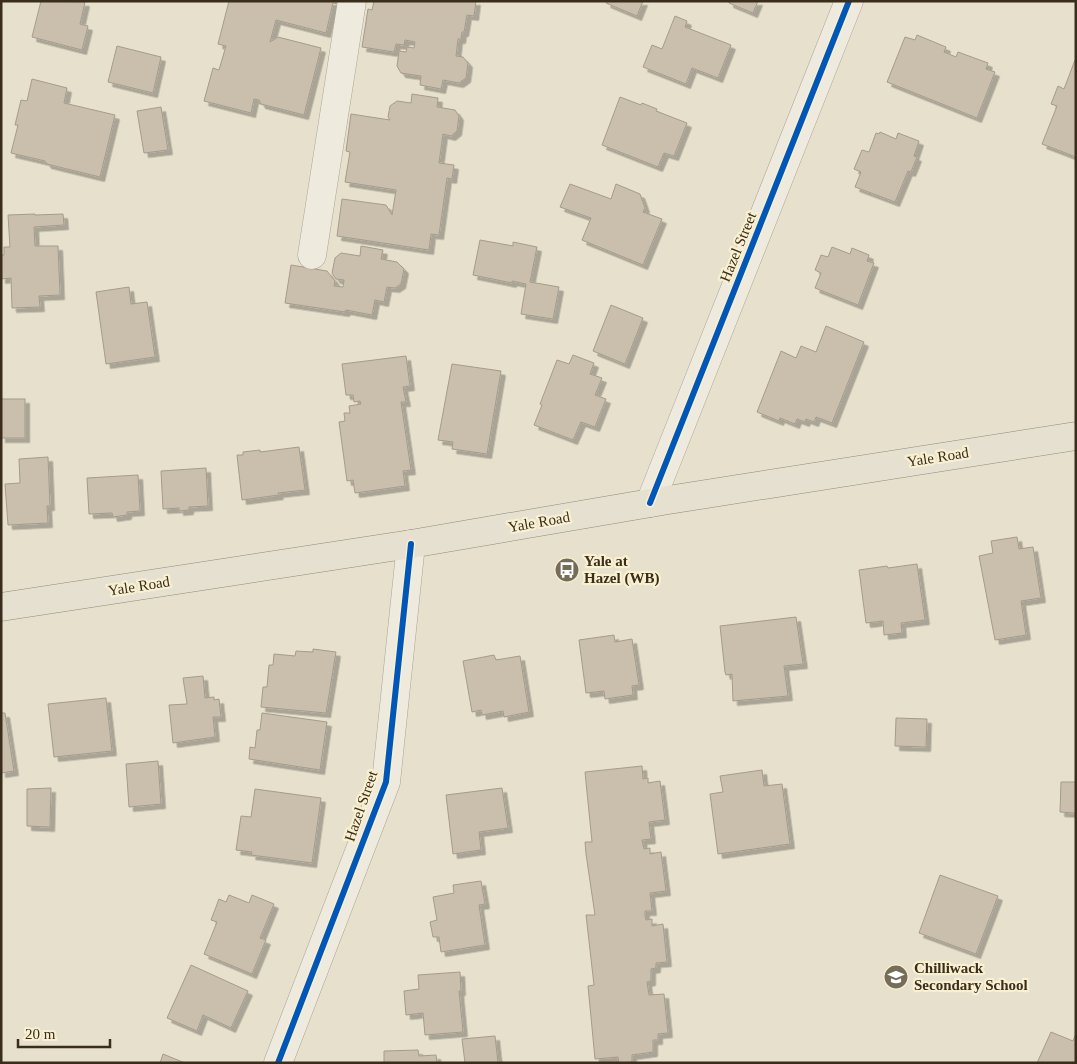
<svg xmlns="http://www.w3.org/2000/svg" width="1077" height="1064" viewBox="0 0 1077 1064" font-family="Georgia,serif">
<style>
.building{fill:#cabead;stroke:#a69b8b;filter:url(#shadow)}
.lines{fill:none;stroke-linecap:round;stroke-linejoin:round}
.minor-casing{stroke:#aba495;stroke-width:29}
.major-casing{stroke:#908a7c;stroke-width:29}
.minor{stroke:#eeeade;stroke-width:28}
.major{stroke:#e5e0cf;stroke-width:28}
.cycleway-casing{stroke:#f8f0d1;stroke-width:9}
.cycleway{stroke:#0057b8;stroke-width:6}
.labels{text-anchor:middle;stroke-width:4.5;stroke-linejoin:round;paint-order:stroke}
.street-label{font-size:15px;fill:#3a2d1c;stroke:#f8f0d1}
.poi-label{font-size:15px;font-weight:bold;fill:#3a2d1c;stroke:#f8f0d1;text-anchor:start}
</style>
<defs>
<filter id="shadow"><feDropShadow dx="4.5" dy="4.5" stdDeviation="0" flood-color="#0004"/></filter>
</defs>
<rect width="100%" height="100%" fill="#e6e0cc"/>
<g class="building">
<path d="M41,1L85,2L80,24L88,26L82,50L32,37Z"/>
<path d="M229,1H338V4L333,3L326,33L276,20L270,42L278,37L321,48L304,115L261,104L259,100L254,99L251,113L204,101L213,68L219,70L226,46L218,44Z"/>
<path d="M374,1H476L474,16L467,15L464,32H462L461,39H458L456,56L463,57L468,63L466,78L459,83L443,80L441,89L420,85L421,76L401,73L397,66L399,51L406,52L407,47L414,48L415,42L405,40L404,45L396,44L394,52L362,47L368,9L372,10Z"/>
<path d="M607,1H643L637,16L606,3Z"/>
<path d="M729,1H758L753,13L729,3Z"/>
<path d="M675,16L687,21L685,27L731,45L718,78L692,68L686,84L643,67L652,45L662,49Z"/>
<path d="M917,35L946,47L944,52L956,57L958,52L988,63L986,69L995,72L977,118L887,82L905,37L915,40Z"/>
<path d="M117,46L161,57L153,93L108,82Z"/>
<path d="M1075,60L1076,61V157L1042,144L1057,106L1051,104L1058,86L1064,89Z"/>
<path d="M32,79L67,88L64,103L115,115L100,177L47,164L45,161L11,153L18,125H15L21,100L27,101Z"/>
<path d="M412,94L438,98L437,107L455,110L459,116L457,131L451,136L443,134L439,163L454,165L452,179L447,178L439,235L431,234L429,250L337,236L342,199L386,205L392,215L396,190L345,182L350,152L346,151L351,114L390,120L388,117L390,106L397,101L411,103Z"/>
<path d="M620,97L641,105L642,103L657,109L656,111L687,123L674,156L664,153L658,167L602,145Z"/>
<path d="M161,107L168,150L144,153L137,111Z"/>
<path d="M880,132L896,139L898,133L919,141L914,156L917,157L911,172L908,171L895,202L855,187L861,172L854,169L862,150L869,152L876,133L879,134Z"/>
<path d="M570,184L611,199L616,184L640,194L645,208L643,212L662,219L643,265L582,240L591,218L560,207Z"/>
<path d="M35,214V215L63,214L64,225L34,227L35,246H58L60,295L39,296L40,307L12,308L11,278L1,279V255H4V247H10L8,215Z"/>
<path d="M480,240L513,246V242L537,247L530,282L559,287L553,319L521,314L526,284L512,281V283L473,275Z"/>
<path d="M361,246L383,250L381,259L397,262L404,269L401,284L395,288L387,287L384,302L375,300L372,315L346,310L345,312L285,303L291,265L327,271L335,281L334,286L343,287L344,280L336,279L332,273L335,258L341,253L360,256Z"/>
<path d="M832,247L850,254L852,248L869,255L867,261L874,263L858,305L815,288L821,273L815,270L821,255L828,257Z"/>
<path d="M129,287L131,304L147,302L155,357L106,364L96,292Z"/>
<path d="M611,305L643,318L625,364L593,351Z"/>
<path d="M826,326L864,342L832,423L816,417L814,422L806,419L805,422L797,419L795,424L780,418L779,421L757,412L781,351L796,358L801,346L816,352Z"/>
<path d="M573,355L594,363L590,374L602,378L595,395L606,399L595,427L581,422L573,440L534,425L542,405L540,404L557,360L569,364Z"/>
<path d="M406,356L410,386L403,387L406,402H401L411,470L403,471L405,486L355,493L353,480L347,481L339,422L345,421L344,413H350L349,406L361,404L360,401L354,402L353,395H346L342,364Z"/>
<path d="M452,364L501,371L487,454L452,449L453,442L438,440Z"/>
<rect x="1" y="399" width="24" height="39"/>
<path d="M299,447L305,490L278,493L279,495L242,500L237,455H243V452L260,450V452Z"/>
<path d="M48,457L50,506H47L48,523L8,525L5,484L20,483L19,459Z"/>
<path d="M206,468L208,506L189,507V510L179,511V508L163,509L161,471Z"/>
<path d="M138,475L140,511L127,512V515L113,517L112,513L89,514L87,478Z"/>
<path d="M1017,537L1019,549L1033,547L1041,598L1021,601L1026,635L995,640L979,556L993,553L991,541Z"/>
<path d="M917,564L925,620L901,623L902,633L884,635L883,621L866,623L859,570L887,566L888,568Z"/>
<path d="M796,617L803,664L784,666L788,696L733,701L732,674L726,675L725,672L720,626Z"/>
<path d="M614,635L615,642L632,639L639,685L632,686L633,695L605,699L604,691L586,693L579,640Z"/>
<path d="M313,649L336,652L326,713L261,707L263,687H267L269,665H273L274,654L295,656L296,651L313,652Z"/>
<path d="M494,655L496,660L520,656L529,712L504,717L503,711L482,715L481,710L472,712L463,661Z"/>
<path d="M203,676L205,698L214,697V700L219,699L221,717H213L215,737L173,743L169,705L187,704L183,678Z"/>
<path d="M106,698L112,751L54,757L48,704Z"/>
<path d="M1,713H5L14,771L1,773Z"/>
<path d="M262,713L327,722L320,770L249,759L250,747L255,748L257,730H260Z"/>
<path d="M896,718L927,719L926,747L895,746Z"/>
<path d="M158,761L161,804L129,807L126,764Z"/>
<path d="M642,766L643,779L648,778V783L660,781L665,820L649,822L651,839L642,840L644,849L650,848V854L661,852L666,891L650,893L652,911H645V916L646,920L652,919V926L663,924L667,962L656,963V968L651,969V981L647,982L649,995L664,994L668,1033L658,1034V1040H653V1052L632,1055V1062L619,1063L618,1057L595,1059L588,986L594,985L586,915H595L586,854L585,842H592L585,772Z"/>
<path d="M762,770L764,786L782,784L790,844L718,854L710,794L723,792L720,776Z"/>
<path d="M1061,782H1076V813L1060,812Z"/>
<path d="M51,788L50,827L27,826V789Z"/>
<path d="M502,788L508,828L479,832L481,850L453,854L446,795Z"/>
<path d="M255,789L321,798L312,863L251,855L252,852L236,850L241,816L251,817Z"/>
<path d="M940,875L998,896L976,954L919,933Z"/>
<path d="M481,881L485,904L479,905L485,945L441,952L439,937H433L430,922L437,920L433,897L454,893L453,885Z"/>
<path d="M229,895L249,903L252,895L274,904L260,938L266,940L252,974L204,954L217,922L211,920L219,899L226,902Z"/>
<path d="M191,965L248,991L231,1028L203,1015L197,1031L167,1018Z"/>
<path d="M460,972L461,991H459L463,1032L425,1035L423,1013L406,1015L404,991L419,989L418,975Z"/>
<path d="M1051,1032L1073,1041L1076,1033V1063H1037Z"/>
<path d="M495,1036L498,1063H465L462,1039Z"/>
<path d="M418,1050L419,1056L436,1055L437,1063H384V1051Z"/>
<path d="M163,1054L185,1063H160Z"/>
</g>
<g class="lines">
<defs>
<g id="minor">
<path d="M312,255L352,1"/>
<path d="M650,503L849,1"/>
<path d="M278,1063L386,782L411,544"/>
</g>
<path id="major" d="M1,607L411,544L668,500L1076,436"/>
</defs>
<use href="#minor" class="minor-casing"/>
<use href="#major" class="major-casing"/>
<use href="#minor" class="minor"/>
<use href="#major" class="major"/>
<defs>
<g id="cycleway">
<path d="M650,503L849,1"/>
<path d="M278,1063L386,782L411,544"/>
</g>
</defs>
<use href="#cycleway" class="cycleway-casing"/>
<use href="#cycleway" class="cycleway"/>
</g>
<defs>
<symbol id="bus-disc" viewBox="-11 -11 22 22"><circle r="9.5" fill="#766c5a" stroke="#f8f0d1"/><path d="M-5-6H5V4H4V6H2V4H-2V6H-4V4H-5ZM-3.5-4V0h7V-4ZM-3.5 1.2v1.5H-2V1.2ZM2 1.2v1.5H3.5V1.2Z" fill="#fff"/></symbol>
<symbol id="school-disc" viewBox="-11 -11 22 22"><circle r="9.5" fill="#766c5a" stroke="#f8f0d1"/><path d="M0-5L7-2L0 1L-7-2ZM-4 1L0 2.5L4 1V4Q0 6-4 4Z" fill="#fff"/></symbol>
</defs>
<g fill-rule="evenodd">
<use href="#bus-disc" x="553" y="556" width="28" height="28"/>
<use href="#school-disc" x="882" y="963" width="28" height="28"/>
</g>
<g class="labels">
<g class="street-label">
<text transform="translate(738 247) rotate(-68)" y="5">Hazel Street</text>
<text transform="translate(938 457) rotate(-9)" y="5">Yale Road</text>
<text transform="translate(539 522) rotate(-10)" y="5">Yale Road</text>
<text transform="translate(139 586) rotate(-9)" y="5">Yale Road</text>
<text transform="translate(361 806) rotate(-71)" y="5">Hazel Street</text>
</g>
<g class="poi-label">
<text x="584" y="566">Yale at<tspan x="584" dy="17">Hazel (WB)</tspan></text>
<text x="914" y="973">Chilliwack<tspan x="914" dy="17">Secondary School</tspan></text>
</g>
</g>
<rect width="1077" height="1064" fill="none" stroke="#3a2d1c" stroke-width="5"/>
<path d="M18 1039v8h92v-8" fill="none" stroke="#3a2d1c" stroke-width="2.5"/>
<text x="25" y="1039" font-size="15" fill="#3a2d1c" stroke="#f8f0d1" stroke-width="4" paint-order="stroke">20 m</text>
</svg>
